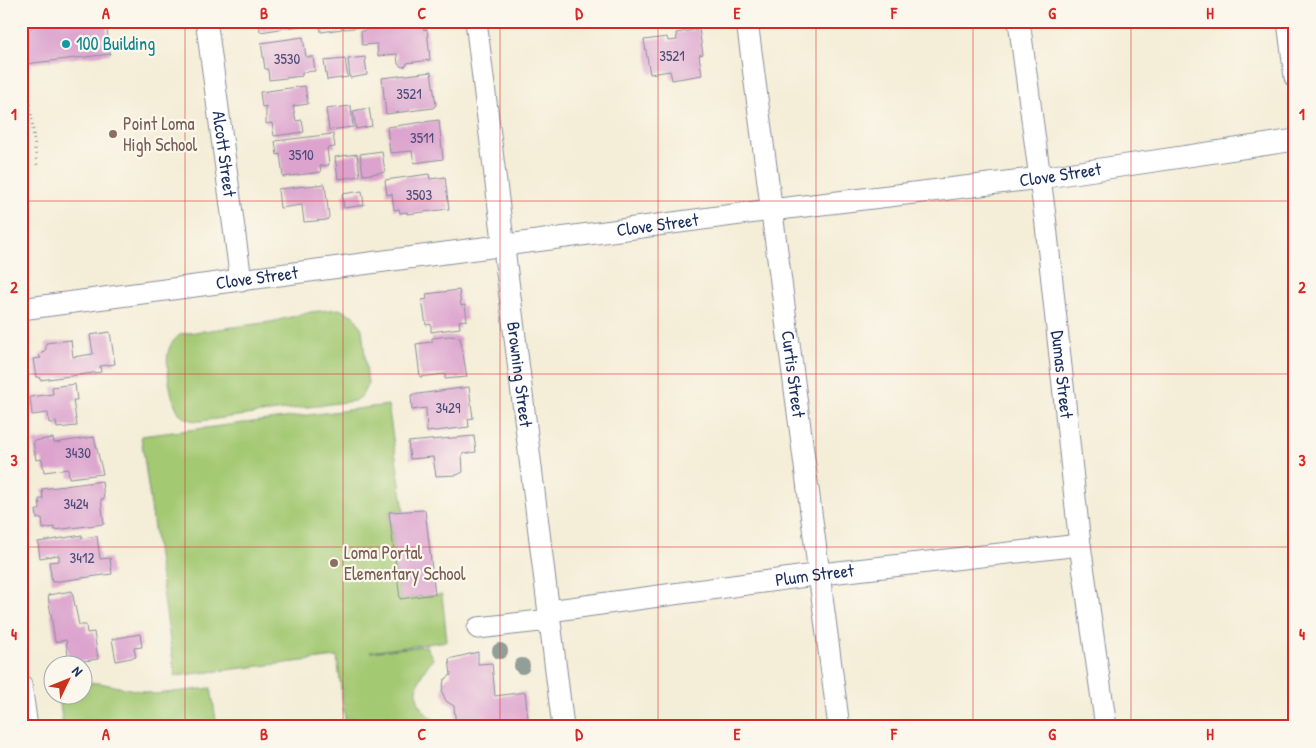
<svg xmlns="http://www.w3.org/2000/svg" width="1316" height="748" viewBox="0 0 1316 748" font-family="'Patrick Hand',sans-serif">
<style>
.green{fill:#a4c973;stroke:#607c68}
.building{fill:#dca3ce}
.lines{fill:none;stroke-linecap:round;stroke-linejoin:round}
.minor-casing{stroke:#888e9a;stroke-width:23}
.path{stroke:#888e9a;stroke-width:3;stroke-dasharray:1 4;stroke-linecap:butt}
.minor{stroke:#fff;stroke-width:21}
.tree{fill:#939e98}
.grid{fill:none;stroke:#d62828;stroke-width:1;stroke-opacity:0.55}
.culture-dot{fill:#0f9aa8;stroke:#fbf7ec;stroke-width:2}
.education-dot{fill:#8d6e63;stroke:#fbf7ec;stroke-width:2}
.labels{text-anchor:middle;stroke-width:4.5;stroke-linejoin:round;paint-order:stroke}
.number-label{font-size:15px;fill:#4b4c7a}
.culture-label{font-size:18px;fill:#0d838f;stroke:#fbf7ec;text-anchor:start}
.education-label{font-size:18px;fill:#785e54;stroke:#fbf7ec;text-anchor:start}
.street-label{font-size:18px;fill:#1b2f5e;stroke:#fbf7ec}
.neatline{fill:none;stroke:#d62828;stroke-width:2}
.grid-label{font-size:16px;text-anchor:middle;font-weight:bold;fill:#d62828}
</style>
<rect width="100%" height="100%" fill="#fbf7ec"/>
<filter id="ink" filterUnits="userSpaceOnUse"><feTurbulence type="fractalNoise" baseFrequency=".02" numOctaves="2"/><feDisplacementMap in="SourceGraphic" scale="10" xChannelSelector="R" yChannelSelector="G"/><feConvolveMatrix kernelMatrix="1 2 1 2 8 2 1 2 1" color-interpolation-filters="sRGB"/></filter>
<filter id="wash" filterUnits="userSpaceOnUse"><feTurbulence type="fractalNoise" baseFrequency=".0096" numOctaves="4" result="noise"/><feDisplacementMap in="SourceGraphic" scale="20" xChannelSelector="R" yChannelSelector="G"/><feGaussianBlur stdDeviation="1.12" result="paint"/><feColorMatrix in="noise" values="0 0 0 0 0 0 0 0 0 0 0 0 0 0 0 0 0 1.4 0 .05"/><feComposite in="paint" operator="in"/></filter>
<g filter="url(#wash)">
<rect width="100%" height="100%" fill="#f4edd7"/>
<g class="green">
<path d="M339,309L354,316L362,329L368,384L361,397L354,401L200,421C194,421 188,420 182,416C171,407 164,362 169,349C171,343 176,338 181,334L271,322L311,312Z"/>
<path d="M388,405L404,511L389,512L400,598L442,595L447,641L370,652L426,646L433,659C411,684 409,710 443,724V727H346L337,657L175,676L141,436Z"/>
<path d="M83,683H99L155,694L211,688L217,727H63L59,696H82Z"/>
</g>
<g id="blocks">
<g class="building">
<path d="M42,21H106L110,54L25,64L21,25L42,23Z"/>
<path d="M259,21H299L300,26L260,32Z"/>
<path d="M320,21H341L342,29L321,32Z"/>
<path d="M343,21H360L361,27L344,29Z"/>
<path d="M420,22L423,24L424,30L427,29L430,60L407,63L406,66L402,67L398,64L397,54L378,56L377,44L362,45L361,31Z"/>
<path d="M699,29L703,54L699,55L702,75L672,80L670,71L650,74L644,40L667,37L668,41L677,40L676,33Z"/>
<path d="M303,37L306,57H313L315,71L302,72V76L269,80L268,69H265L261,43Z"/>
<path d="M365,57L367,75L350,78L348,59Z"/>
<path d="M345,59L348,77L327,80L324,61Z"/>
<path d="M431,72L436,105L433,108L386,114L382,78Z"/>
<path d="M305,86L308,104L293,106L296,121L302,120L304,132L274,136L272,123L266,124V106L262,107L260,92Z"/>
<path d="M351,106L353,127L329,130L326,109Z"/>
<path d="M369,108L372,126L356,129L353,111Z"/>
<path d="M439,120L443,159L414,163L412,151L390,153L387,127Z"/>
<path d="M333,134L335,147L327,148L329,165L320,166L321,172L283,177L280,154L277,155L275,141Z"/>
<path d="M382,151L385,172L363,175L360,154Z"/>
<path d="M357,154L360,176L338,179L335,157Z"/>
<path d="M429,174L430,179L445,177L449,209L407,214V212L400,213L399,209L394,210L392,194L387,195L385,180Z"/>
<path d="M325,184L329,217L327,220L304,222L302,205L280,208L278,189Z"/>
<path d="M362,191L364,205L344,208L342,194Z"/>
<path d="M459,290L461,306L465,305L467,320L459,321L460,328L431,332V324L426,325L422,300L427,299L426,294Z"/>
<path d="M110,332L115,364L100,366L101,372L40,380L39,377H36L33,359L41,358L39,356L46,349V343L71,340L73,357L93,354L90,335Z"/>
<path d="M449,336L460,337L467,377L445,379V374L420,377L416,344L432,342V338Z"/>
<path d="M75,384L77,400H73L77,426L57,428L56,422L49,423L48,413L32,415L30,397L53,394L52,387Z"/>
<path d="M469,387L473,418L468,419L469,427L427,432L426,408L412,410L411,395Z"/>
<path d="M474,436L476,452L462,454L463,472L457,475L436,476L433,457L410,459L408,442Z"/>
<path d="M94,437L103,474L69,478L68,469L44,472L42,459L36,460L33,441L53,438L54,443Z"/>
<path d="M102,481L104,499H101L104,524L54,530V527L43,529L42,518L37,519L36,510H40L39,499H43L42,489Z"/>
<path d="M425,510L435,594L400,599L389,512Z"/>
<path d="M82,535V538L97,536L100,559L110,558L112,574L52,582L49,562L59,561V555L40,558L38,542Z"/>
<path d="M72,591L79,625H86L87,633L94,632L98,659L69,663L66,640L55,642L48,595Z"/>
<path d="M140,634L142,647L134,648L136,657L116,661L112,639Z"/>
<path d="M478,652V664L492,663L495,696L525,692L529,727H514V721L456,727L454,706L446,701L442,692L444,680L451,675L449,659Z"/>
</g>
</g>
</g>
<g filter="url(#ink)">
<use href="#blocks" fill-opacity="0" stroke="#888e9a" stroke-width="1"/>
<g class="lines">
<defs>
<g id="minor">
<path id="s1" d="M476,21L563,727"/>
<path id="s2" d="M747,21L839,727"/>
<path id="s3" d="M1019,21L1045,216L1080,545L1106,727"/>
<path d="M1288,21L1295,77"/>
<path id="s4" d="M207,26L241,281"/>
<path id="s5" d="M21,309L771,210L1040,178L1295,140"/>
<path id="s6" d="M549,611L821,574L1080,545"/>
<path d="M478,628L549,620"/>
<path d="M21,685L27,727"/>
</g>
</defs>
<use href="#minor" class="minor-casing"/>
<g class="path">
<path d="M39,21L42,23"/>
<path d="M21,55L28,87L37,165"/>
</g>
<use href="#minor" class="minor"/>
</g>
<g class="tree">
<circle cx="500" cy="651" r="8"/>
<circle cx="522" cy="666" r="8"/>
</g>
</g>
<path class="grid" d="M185,21V727M343,21V727M500,21V727M658,21V727M816,21V727M973,21V727M1131,21V727M21,201H1295M21,374H1295M21,547H1295"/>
<circle class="culture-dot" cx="66" cy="44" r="5"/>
<g class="education-dot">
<circle cx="113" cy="134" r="5"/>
<circle cx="334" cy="563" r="5"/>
</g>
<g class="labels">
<g class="number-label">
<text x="672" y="61">3521</text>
<text x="287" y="64">3530</text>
<text x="409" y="99">3521</text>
<text x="422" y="143">3511</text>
<text x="301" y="160">3510</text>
<text x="419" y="200">3503</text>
<text x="448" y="413">3429</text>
<text x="78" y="458">3430</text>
<text x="76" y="509">3424</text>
<text x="82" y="563">3412</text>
</g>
<g class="culture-label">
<text x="76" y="50">100 Building</text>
</g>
<g class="education-label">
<text x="123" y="130">Point Loma<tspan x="123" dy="21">High School</tspan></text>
<text x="344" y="559">Loma Portal<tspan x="344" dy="21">Elementary School</tspan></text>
</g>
<g class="street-label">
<text dy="6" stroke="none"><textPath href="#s4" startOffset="129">Alcott Street</textPath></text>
<text dy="6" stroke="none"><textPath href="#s5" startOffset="1048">Clove Street</textPath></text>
<text dy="6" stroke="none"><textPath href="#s5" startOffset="642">Clove Street</textPath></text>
<text dy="6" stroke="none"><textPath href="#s5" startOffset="238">Clove Street</textPath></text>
<text dy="6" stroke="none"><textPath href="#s1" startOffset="356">Browning Street</textPath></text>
<text dy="6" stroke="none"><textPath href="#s2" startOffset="356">Curtis Street</textPath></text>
<text dy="6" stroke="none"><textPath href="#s3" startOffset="356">Dumas Street</textPath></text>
<text dy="6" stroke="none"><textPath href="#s6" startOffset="268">Plum Street</textPath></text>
</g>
</g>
<rect width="1316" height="748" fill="none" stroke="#fbf7ec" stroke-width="55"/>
<g transform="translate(68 680) rotate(47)"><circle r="24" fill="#fbf7ec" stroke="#a1a7b3"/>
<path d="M0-4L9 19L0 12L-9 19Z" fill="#c8321e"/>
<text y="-8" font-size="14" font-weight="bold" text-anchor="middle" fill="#1b2f5e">N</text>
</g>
<rect x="28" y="28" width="1260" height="692" class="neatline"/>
<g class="grid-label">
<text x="106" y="19">A</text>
<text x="264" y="19">B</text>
<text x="422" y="19">C</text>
<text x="579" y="19">D</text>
<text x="737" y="19">E</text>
<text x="894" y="19">F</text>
<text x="1052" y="19">G</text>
<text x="1210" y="19">H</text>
<text x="14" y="120">1</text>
<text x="1302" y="120">1</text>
<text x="14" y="293">2</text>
<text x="1302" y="293">2</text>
<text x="14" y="466">3</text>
<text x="1302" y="466">3</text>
<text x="14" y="640">4</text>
<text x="1302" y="640">4</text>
<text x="106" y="740">A</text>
<text x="264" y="740">B</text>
<text x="422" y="740">C</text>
<text x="579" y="740">D</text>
<text x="737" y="740">E</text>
<text x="894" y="740">F</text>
<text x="1052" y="740">G</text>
<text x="1210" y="740">H</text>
</g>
</svg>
